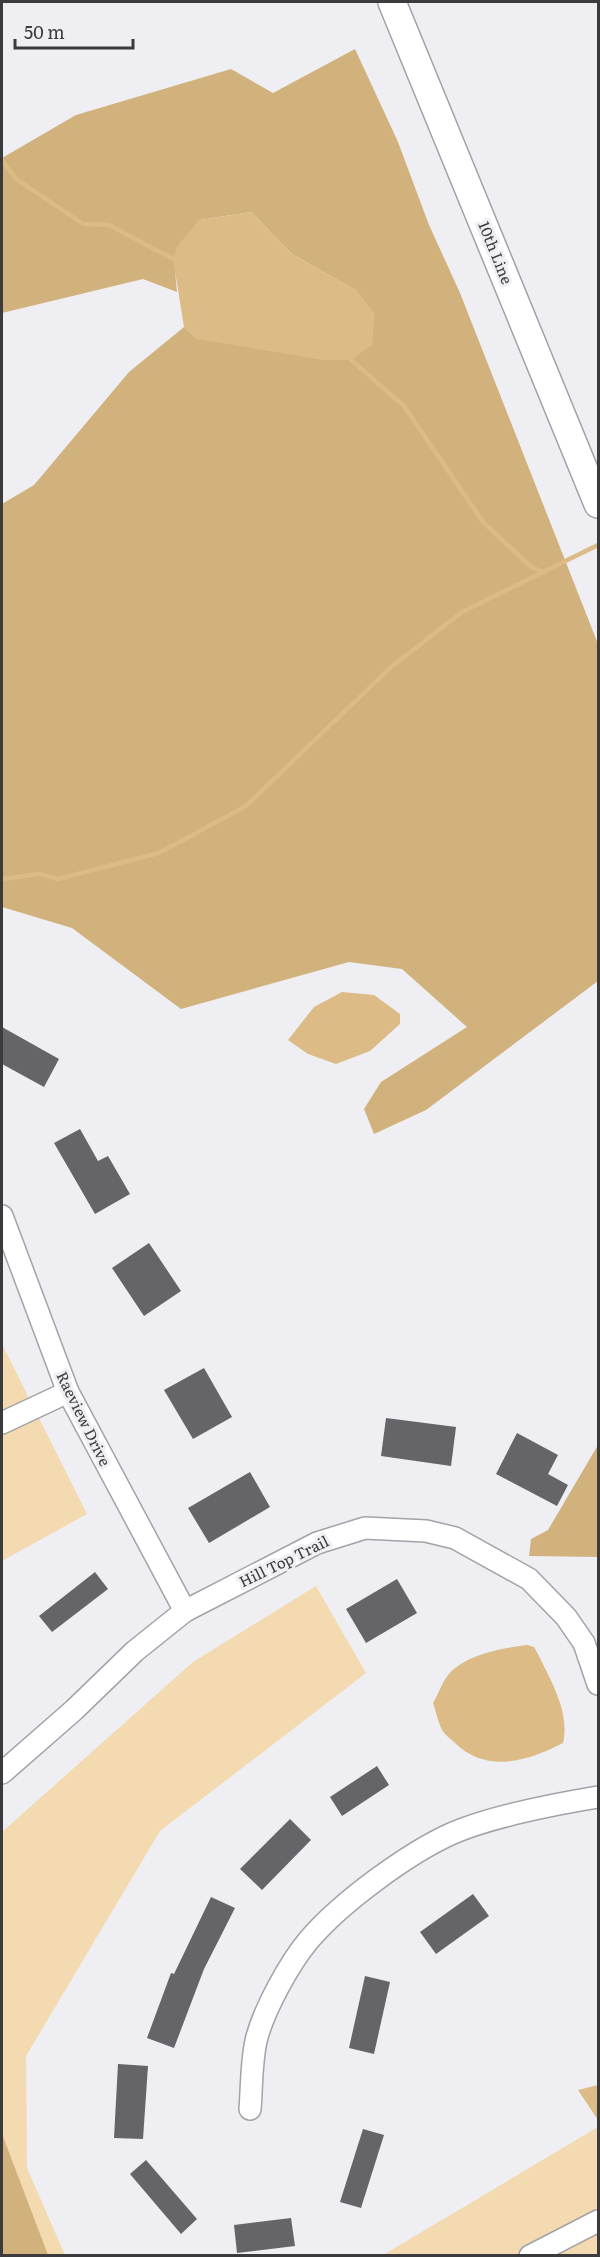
<svg xmlns="http://www.w3.org/2000/svg" width="600" height="2257" viewBox="0 0 600 2257" font-family="Literata,serif">
<style>
.green{fill:#f3dab0}
.forest{fill:#d1b17c}
.water{fill:#dcbb86}
.lines{fill:none;stroke-linecap:round;stroke-linejoin:round}
.stream{stroke:#dcbb86;stroke-width:4.5}
.building{fill:#656469}
.minor-casing{stroke:#a3a2a7;stroke-width:24}
.major-casing{stroke:#a3a2a7;stroke-width:30}
.minor{stroke:#fff;stroke-width:21}
.major{stroke:#fff;stroke-width:27}
.labels{text-anchor:middle;stroke-width:6;stroke-linejoin:round;paint-order:stroke}
.street-label{font-size:15px;fill:#3b3a3c;stroke:#efeef3}
</style>
<rect width="100%" height="100%" fill="#efeef3"/>
<g class="green">
<path d="M2,1344L87,1514L2,1561Z"/>
<path d="M316,1586L366,1673L160,1831L26,2056L27,2168L65,2255H2V1832L193,1662Z"/>
<path d="M598,2127V2255H383Z"/>
</g>
<g class="forest">
<path d="M355,49L398,142L429,225L460,293L598,644V981L426,1110L374,1134L364,1109L381,1082L467,1027L402,969L349,962L181,1009L72,928L2,907V504L34,485L129,372L184,327L197,339L357,291L292,254L251,212L200,220C174,251 173,251 177,292L143,279L2,313V158L76,115L231,69L273,93Z"/>
<path d="M598,1445V1557L529,1556L531,1539L548,1530Z"/>
<path d="M2,2134L48,2255H2Z"/>
</g>
<g class="water">
<path d="M251,212L292,254L357,291L375,314L372,345L351,360H323L197,339L184,327L173,259L178,245L200,220Z"/>
<path d="M342,992L374,995L400,1014V1024L370,1051L336,1064L308,1054L288,1040L314,1007Z"/>
<path d="M527,1645L534,1647L539,1656C552,1683 570,1713 563,1743C528,1761 487,1774 455,1743C451,1739 445,1735 442,1730C438,1722 436,1711 433,1703C438,1695 441,1685 446,1678C461,1655 503,1648 527,1645Z"/>
<path d="M598,2085V2120L578,2090Z"/>
</g>
<g class="lines">
<g class="stream">
<path d="M2,160L16,179L83,224L109,225L173,259"/>
<path d="M351,360L404,406L483,522L531,567L544,572"/>
<path d="M2,879L39,874L58,879L159,853L246,806L391,667L462,612L598,545"/>
</g>
</g>
<g class="building">
<path d="M2,1027L59,1059L44,1087L2,1064Z"/>
<path d="M80,1129L98,1161L108,1156L130,1194L95,1214L54,1143Z"/>
<path d="M149,1243L181,1291L144,1316L112,1268Z"/>
<path d="M204,1368L232,1417L193,1439L164,1390Z"/>
<path d="M386,1418L456,1427L451,1466L381,1456Z"/>
<path d="M517,1433L558,1455L548,1474L568,1485L557,1506L496,1474Z"/>
<path d="M250,1472L270,1507L209,1543L188,1508Z"/>
<path d="M95,1572L108,1589L52,1632L39,1616Z"/>
<path d="M397,1579L417,1613L366,1643L346,1609Z"/>
<path d="M377,1766L389,1785L342,1816L330,1797Z"/>
<path d="M290,1819L311,1840L262,1890L240,1869Z"/>
<path d="M473,1894L489,1916L436,1954L420,1932Z"/>
<path d="M211,1897L235,1908L204,1969L174,2048L147,2038L171,1973L174,1974Z"/>
<path d="M365,1976L390,1982L374,2054L349,2048Z"/>
<path d="M118,2064L148,2066L143,2139L114,2138Z"/>
<path d="M363,2129L384,2135L361,2208L340,2202Z"/>
<path d="M146,2160L197,2219L181,2234L130,2174Z"/>
<path d="M291,2218L295,2246L237,2253L234,2225Z"/>
</g>
<g class="lines">
<defs>
<g id="minor">
<path d="M2,1216L68,1392L185,1611"/>
<path d="M2,1423L68,1392"/>
<path d="M2,1773L74,1710L135,1651L185,1611L317,1543L365,1528L426,1531L455,1538L529,1579L566,1617L584,1643L598,1684"/>
<path d="M250,2109C252,2086 251,2059 257,2037C265,2008 289,1964 308,1941C340,1903 408,1853 453,1833C493,1816 556,1804 598,1797"/>
<path d="M530,2256L598,2221"/>
</g>
<path id="major" d="M392,2L598,504"/>
</defs>
<use href="#minor" class="minor-casing"/>
<use href="#major" class="major-casing"/>
<use href="#minor" class="minor"/>
<use href="#major" class="major"/>
</g>
<g class="labels">
<g class="street-label">
<text transform="translate(495 253) rotate(68)" y="5">10th Line</text>
<text transform="translate(83 1419) rotate(64)" y="5">Raeview Drive</text>
<text transform="translate(284 1562) rotate(-26)" y="5">Hill Top Trail</text>
</g>
</g>
<rect width="600" height="2257" fill="none" stroke="#3b3a3c" stroke-width="6"/>
<path d="M15 39v9h118v-9" fill="none" stroke="#3b3a3c" stroke-width="3"/>
<text x="24" y="39" font-size="18" fill="#3b3a3c" stroke="#efeef3" stroke-width="4.5" paint-order="stroke">50 m</text>
</svg>
